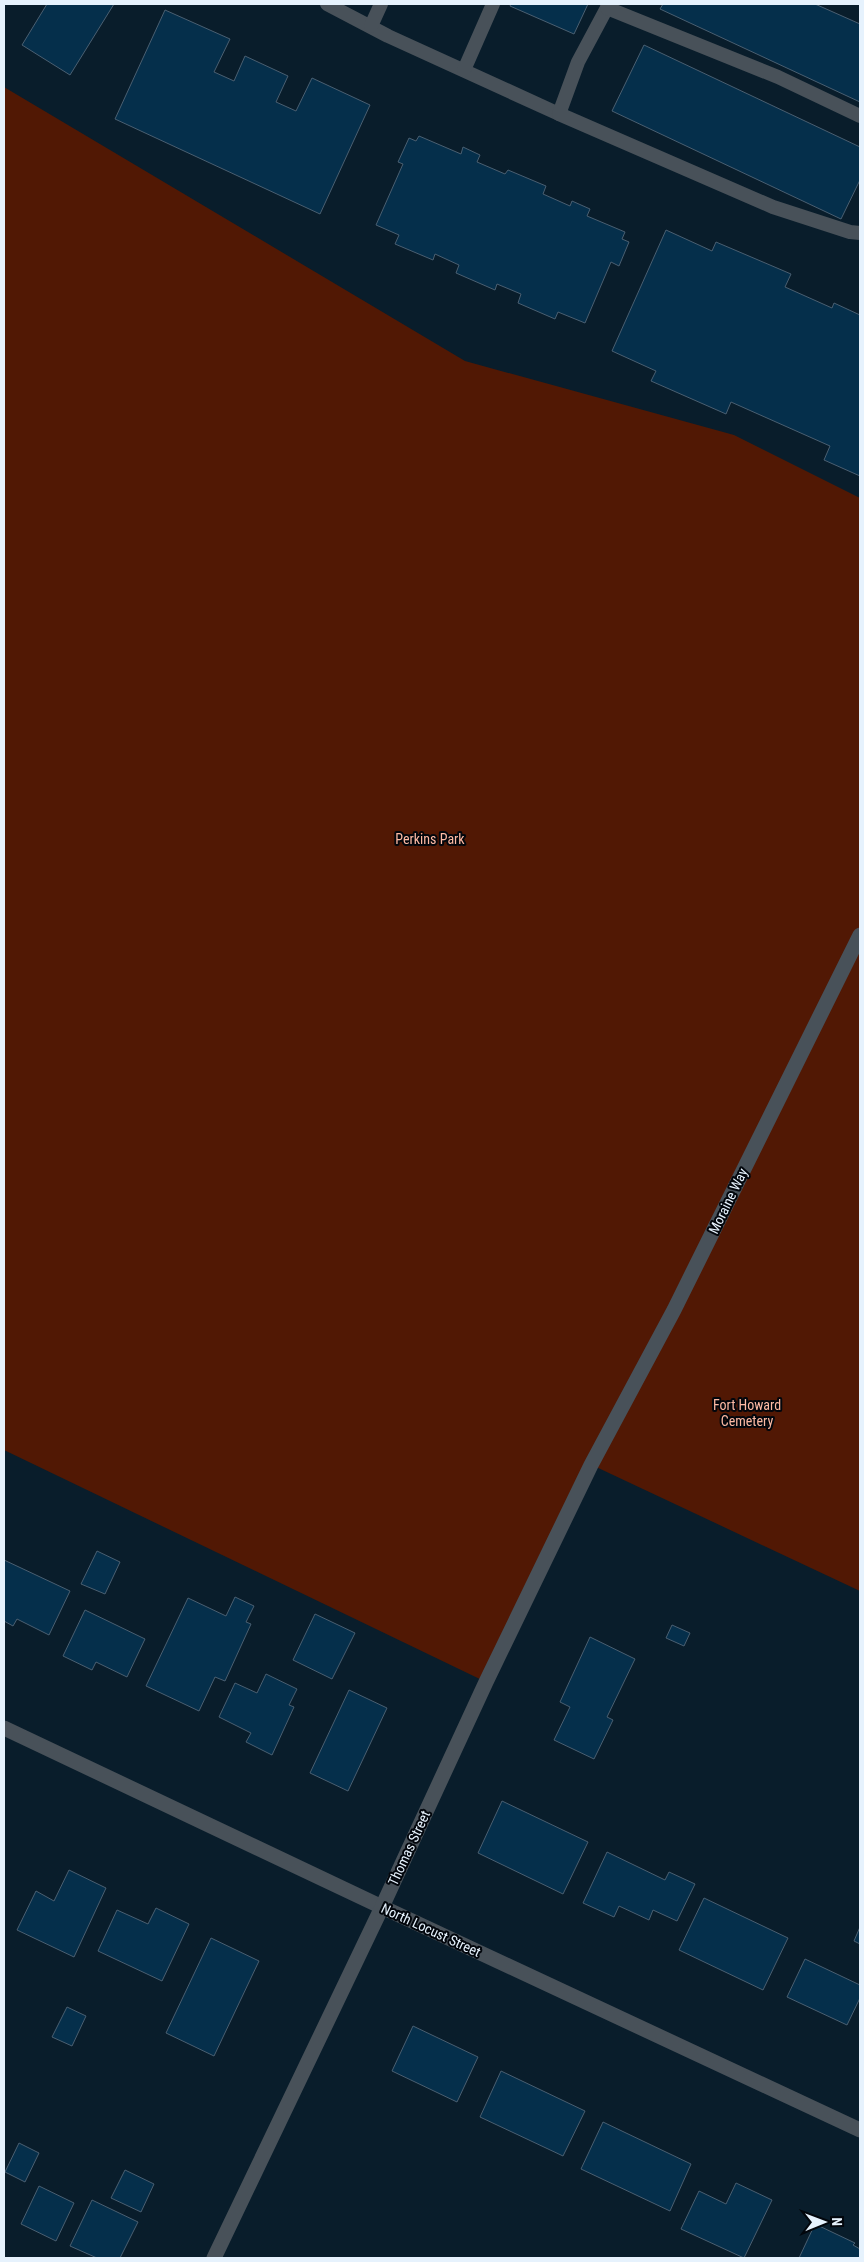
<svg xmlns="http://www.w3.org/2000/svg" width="864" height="2262" viewBox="0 0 864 2262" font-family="'Roboto Condensed',sans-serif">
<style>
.green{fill:#511804}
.building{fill:#052f4b;stroke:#4a5f71}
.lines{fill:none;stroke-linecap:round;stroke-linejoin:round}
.service{stroke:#485159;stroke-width:14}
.minor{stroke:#485159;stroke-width:15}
.labels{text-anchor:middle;stroke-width:4;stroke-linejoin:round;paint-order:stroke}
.park-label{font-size:14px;fill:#febaa4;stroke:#02060c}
.street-label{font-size:14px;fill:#e6f2fd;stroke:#02060c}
</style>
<rect width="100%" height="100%" fill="#091d2b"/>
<path class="green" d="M4,87L465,361L734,435L860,498V1591L594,1466L486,1682L4,1450Z"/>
<g class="building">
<path d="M47,4H114L70,75L22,45Z"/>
<path d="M511,4H588L574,34L510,6Z"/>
<path d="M663,4H815L860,24V102L660,9Z"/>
<path d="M165,10L230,39L214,72L234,81L245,56L288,76L276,102L296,111L312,78L370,105L320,214L115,119Z"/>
<path d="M644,45L860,147V180L841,219L612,111Z"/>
<path d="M419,136L461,154L463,147L480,155L477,162L505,174L508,170L546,186L543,194L570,206L572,201L590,209L587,216L625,232L622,239L629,242L619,266L611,262L585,323L558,312L555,319L518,303L521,294L497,284L495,290L456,273L459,265L435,254L433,260L395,244L399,235L376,225L403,164L398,162L409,138L416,141Z"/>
<path d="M666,230L712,251L716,242L791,274L785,287L832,308L834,303L860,315V476L824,460L830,446L731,402L726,414L651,381L656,371L612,351Z"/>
<path d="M97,1551L120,1562L105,1594L81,1584Z"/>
<path d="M4,1560L70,1591L49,1635L17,1619L13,1626L4,1621Z"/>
<path d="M235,1597L254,1606L246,1622L251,1624L225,1681L215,1677L199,1711L146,1686L188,1598L226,1616Z"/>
<path d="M85,1610L145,1639L127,1677L96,1662L92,1670L63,1656Z"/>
<path d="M315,1614L355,1633L332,1679L293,1660Z"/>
<path d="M672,1625L690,1633L684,1646L666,1638Z"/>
<path d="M590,1637L635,1659L607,1717L613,1720L594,1759L554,1740L570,1707L560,1702Z"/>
<path d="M266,1674L297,1689L289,1705L294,1707L272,1755L246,1742L251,1733L219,1717L235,1683L257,1693Z"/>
<path d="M349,1690L387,1708L348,1791L310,1773Z"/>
<path d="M502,1801L588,1842L563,1894L478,1853Z"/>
<path d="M607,1852L665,1880L669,1872L695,1884L677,1921L653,1910L649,1920L619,1906L614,1917L583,1903Z"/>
<path d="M69,1870L106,1888L74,1957L17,1930L36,1891L54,1901Z"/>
<path d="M704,1898L788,1938L763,1990L679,1950Z"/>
<path d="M156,1908L189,1924L162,1981L98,1951L117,1910L148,1924Z"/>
<path d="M860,1927V1944L854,1941Z"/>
<path d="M211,1938L259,1961L214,2056L166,2033Z"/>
<path d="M805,1959L860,1985V1998L847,2025L787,1997Z"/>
<path d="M67,2007L86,2016L72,2046L52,2037Z"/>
<path d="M413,2026L478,2057L457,2102L392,2071Z"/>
<path d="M501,2071L585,2111L563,2156L480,2117Z"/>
<path d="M603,2122L691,2164L670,2211L581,2169Z"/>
<path d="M19,2143L39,2153L25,2182L5,2172Z"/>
<path d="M125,2170L154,2184L141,2212L111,2198Z"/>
<path d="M736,2183L772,2200L744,2258L681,2229L699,2191L726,2204Z"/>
<path d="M39,2186L74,2203L56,2241L21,2224Z"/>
<path d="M92,2200L138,2222L120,2258H97L70,2246Z"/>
<path d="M815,2224L855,2243L853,2245L860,2249V2258H799Z"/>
</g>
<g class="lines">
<g class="service">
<path d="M327,4L388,36L559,114"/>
<path d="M609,4L578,62L559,114L773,207L850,232L860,233"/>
<path d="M607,8L778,77L860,116"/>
<path d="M371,26L381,4"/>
<path d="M464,70L493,4"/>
</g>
<g class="minor">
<path d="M4,1728L382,1907L860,2130"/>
<path d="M214,2258L382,1907L486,1682L591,1465L674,1310L860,935"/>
</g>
</g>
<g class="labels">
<g class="park-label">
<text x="430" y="844">Perkins Park</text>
<text x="747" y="1410">Fort Howard<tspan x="747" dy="16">Cemetery</tspan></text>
</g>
<g class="street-label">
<text transform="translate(728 1201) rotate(-64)" y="5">Moraine Way</text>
<text transform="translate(409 1848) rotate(-65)" y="5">Thomas Street</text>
<text transform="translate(431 1930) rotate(25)" y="5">North Locust Street</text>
</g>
</g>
<rect width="864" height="2262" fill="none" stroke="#e6f2fd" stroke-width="10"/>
<g transform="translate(824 2222) rotate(89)" stroke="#02060c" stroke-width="4" paint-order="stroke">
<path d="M0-4L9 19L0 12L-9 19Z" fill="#e6f2fd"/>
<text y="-8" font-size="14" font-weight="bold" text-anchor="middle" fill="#e6f2fd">N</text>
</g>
</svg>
